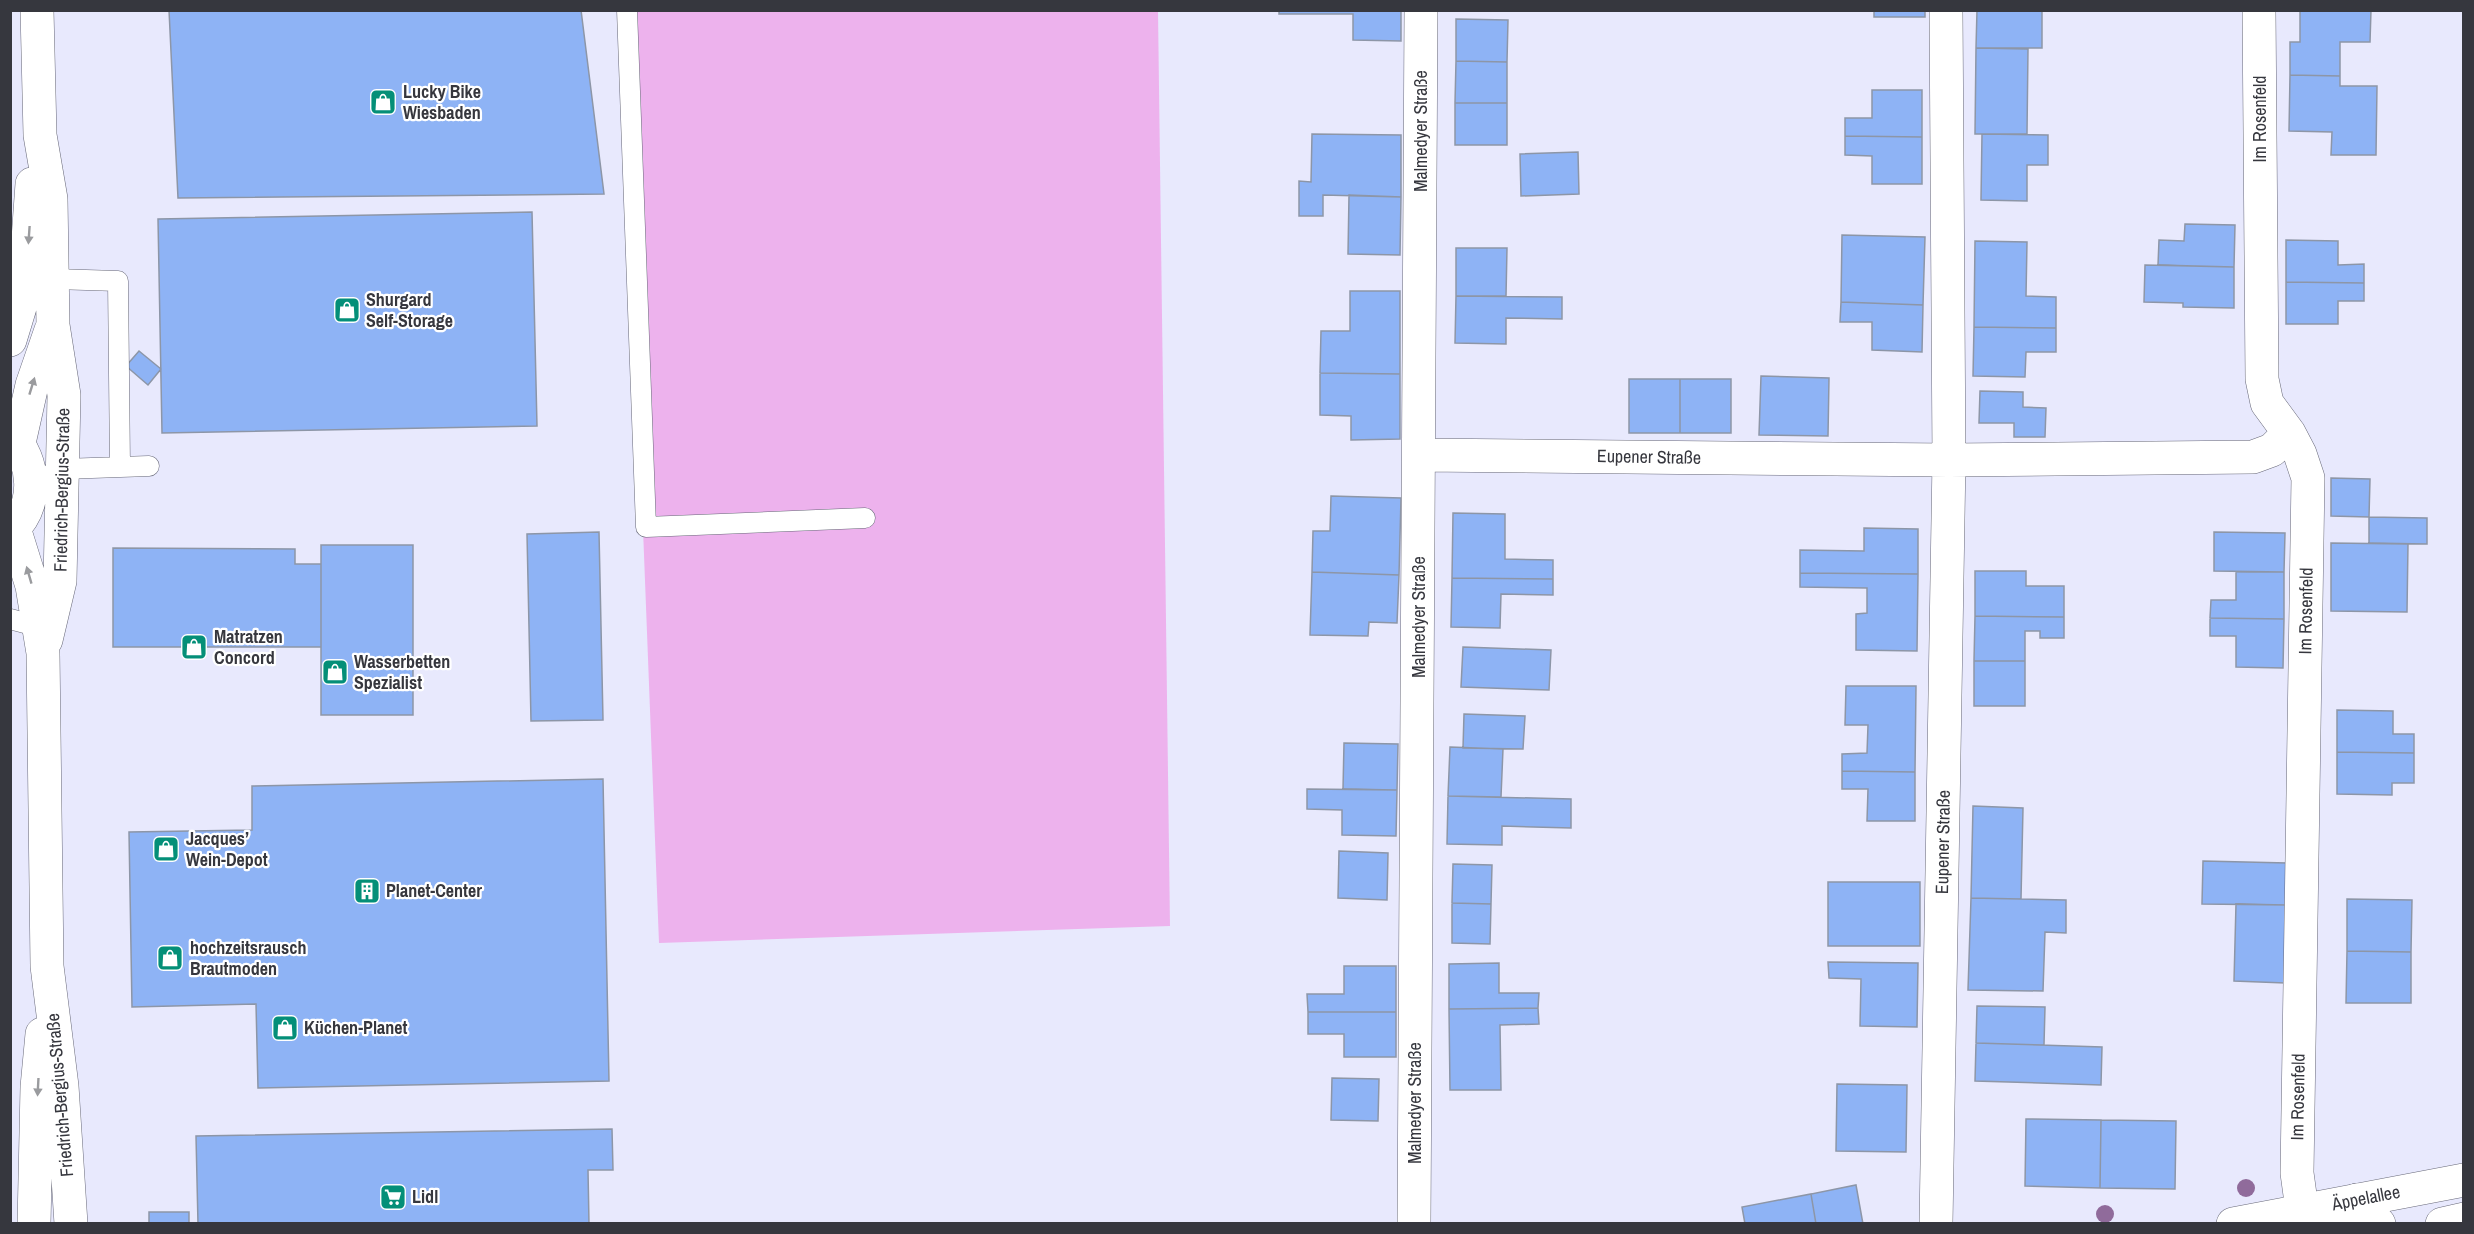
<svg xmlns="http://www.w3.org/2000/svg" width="2474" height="1234" viewBox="0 0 2474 1234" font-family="'Archivo Narrow',sans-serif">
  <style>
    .green { fill: #edb2ed }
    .building { fill: #8eb3f5; stroke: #8d96a7; stroke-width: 1.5 }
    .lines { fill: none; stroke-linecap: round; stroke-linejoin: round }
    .lane-casing { stroke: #686979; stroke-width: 21 }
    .street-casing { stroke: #686979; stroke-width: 34 }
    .secondary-casing { stroke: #686979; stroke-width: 34 }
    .lane { stroke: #fff; stroke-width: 20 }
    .street { stroke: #fff; stroke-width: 33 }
    .secondary { stroke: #fff; stroke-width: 33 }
    .tree { fill: #906b9b }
    .oneway { fill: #9a9b9e }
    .labels { text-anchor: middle; stroke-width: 4.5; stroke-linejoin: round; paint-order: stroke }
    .poi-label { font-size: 18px; font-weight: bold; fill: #36373e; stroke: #fff; text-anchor: start }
    .street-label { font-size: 18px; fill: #36373e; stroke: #fff }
  </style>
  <rect width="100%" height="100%" fill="#e8e9fd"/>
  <path class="green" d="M623 11H1158L1170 926 659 943Z"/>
  <path class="building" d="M169 10H581L604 194 178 198Z
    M1279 10H1401V41L1353 40V14H1279Z
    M1874 10H1925V17H1874Z
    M1977 10H2042V48H1976Z
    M2300 10H2371L2370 42H2340V76L2290 75V42H2300Z
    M1456 19 1508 20 1507 62 1456 61Z
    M1976 48 2028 49 2027 134H1975Z
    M1456 61 1507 62V103H1455Z
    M2290 75 2340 76V86H2377L2376 155H2331L2332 132 2289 131Z
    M1872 90H1922V137L1845 136V118H1872Z
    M1455 103H1507V145H1455Z
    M1312 134 1401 135V197L1323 195V216H1299V181L1311 182Z
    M1982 134 2048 135V165H2027V201L1981 200Z
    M1845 136 1922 137V184H1872V156L1845 155Z
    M1578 152 1579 194 1521 196 1520 154Z
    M1349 195 1401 197 1400 255 1348 254Z
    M532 212 537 426 162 433 158 219Z
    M2185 224 2235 225 2234 267 2158 265 2159 240 2184 241Z
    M1842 235 1925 237 1923 305 1841 302Z
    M2286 240 2338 241V265L2364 264V283L2286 282Z
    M1975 241 2027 242 2026 296 2056 297V328L1974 327Z
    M1456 248H1507L1506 296H1456Z
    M2145 265 2234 267V308L2183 307V303L2144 302Z
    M2286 282 2364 283V301H2338V324H2286Z
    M1350 291H1400V374L1320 373 1321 331H1350Z
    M1456 296 1562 297V319L1506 318V344L1455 343Z
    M1841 302 1923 305 1922 352 1872 350V322H1840Z
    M1974 327 2056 328V352H2026L2025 377 1973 376Z
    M139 351 161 369 148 385 126 366Z
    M1320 373 1400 374V439L1351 440V416L1320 415Z
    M1761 376 1829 378 1828 436 1759 435Z
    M1629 379H1680V433H1629Z
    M1680 379H1731V433H1680Z
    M1980 391 2023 392V407L2046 408 2045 437H2014V423H1979Z
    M2331 478 2370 479 2369 517 2331 516Z
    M1331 496 1401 498 1399 575 1312 572 1313 531H1330Z
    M1453 513 1505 514V559L1553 560V579L1452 578Z
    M2369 517 2427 518V544L2369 543Z
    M1864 528 1918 529V574L1800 573V550L1864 551Z
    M599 532 603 720 531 721 527 534Z
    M2214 532 2285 533 2284 572 2214 571Z
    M2331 543 2408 544 2407 612 2331 611Z
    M321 545H413V715H321Z
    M113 548 295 549V564H321V647H113Z
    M1975 571H2026V586H2064V617L1975 616Z
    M1312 572 1399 575 1397 623 1369 622 1368 636 1310 635Z
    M2236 572H2284V619L2210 618 2211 600H2236Z
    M1800 573 1918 574 1917 651 1856 650V614L1867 613V588L1800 587Z
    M1452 578 1553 579V595L1501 594 1500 628 1451 627Z
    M1975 616 2064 617V638H2040V631H2025V661H1974Z
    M2210 618 2284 619 2283 668 2236 667V636H2210Z
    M1463 647 1551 650 1549 690 1461 687Z
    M1974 661H2025V706H1974Z
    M1846 686H1916L1915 772 1842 771V754L1867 753 1868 725H1845Z
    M2337 710 2393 711V734H2414V753L2337 752Z
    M1464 714 1525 716 1523 749 1463 748Z
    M1344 743 1398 744 1397 790 1343 789Z
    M1450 747 1503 749 1501 797 1448 796Z
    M2337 752 2414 753V783H2392V795L2337 794Z
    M1842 771 1915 772V821H1867L1868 789H1842Z
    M603 779 609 1081 258 1088 256 1004 132 1007 129 832 252 830V786Z
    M1307 789 1397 790 1396 836 1342 835V810L1307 809Z
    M1448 796 1571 799V828L1502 826V845L1447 844Z
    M1973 806 2023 808 2021 899 1971 898Z
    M1339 851 1388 853 1387 900 1338 898Z
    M2203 861 2287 863 2286 905 2202 904Z
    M1453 864 1492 865 1491 904 1452 903Z
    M1828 882H1920V946H1828Z
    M1971 898 2066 900V933L2045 932 2043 991 1968 990Z
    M2347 899 2412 900 2411 952 2347 951Z
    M1452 903 1491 904 1490 944 1452 943Z
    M2236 904 2286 905 2285 983 2234 981Z
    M2347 951 2411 952V1003H2346Z
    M1828 962 1918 963 1917 1027 1860 1026 1861 979 1829 978Z
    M1499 963V993H1539L1538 1008 1449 1009V964Z
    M1344 966H1396V1012H1308L1307 994H1344Z
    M1977 1006 2045 1007 2044 1045 1976 1043Z
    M1538 1008 1539 1024 1500 1025 1501 1090H1450L1449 1009Z
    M1308 1012H1396V1057H1344V1034H1308Z
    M1976 1043 2102 1047 2101 1085 1975 1081Z
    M1332 1078 1379 1079 1378 1121 1331 1120Z
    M1837 1084 1907 1085 1906 1152 1836 1151Z
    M2026 1119 2101 1120 2100 1188 2025 1186Z
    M2101 1120 2176 1121 2175 1189 2100 1188Z
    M612 1129 613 1170H588L589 1224H198L196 1136Z
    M1856 1185 1863 1224H1816L1811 1194Z
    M1811 1194 1816 1224H1745L1742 1207Z
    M149 1212H189V1224H149Z"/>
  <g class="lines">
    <defs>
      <path id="lane" d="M627 10 646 527 865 518
        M54 279 118 281 120 467
        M53 472 63 469 149 466
        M10 619 25 623"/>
      <path id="street" d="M37 10 40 135 51 199 53 325 64 395 60 581 46 640
        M2259 10 2262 379 2267 403 2289 433 2300 454 2308 478 2297 1173 2304 1224
        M10 340 24 294 32 184
        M10 433C35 462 40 504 10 532
        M19 443 32 385 51 330
        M1421 455 1949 460 2253 457 2272 450 2289 433
        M14 528 32 586 43 653 47 966 62 1086 71 1224
        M34 1224 37 1087 42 1034
        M1414 1224 1421 10
        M1936 1224 1949 460 1946 10
        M2343 1224 2357 1200 2379 1224"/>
      <path id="secondary" d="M2233 1224 2464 1180
        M2442 1224 2464 1219"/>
    </defs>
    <use href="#lane" class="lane-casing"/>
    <use href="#street" class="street-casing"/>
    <use href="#secondary" class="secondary-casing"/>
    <use href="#lane" class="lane"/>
    <use href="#street" class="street"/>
    <use href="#secondary" class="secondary"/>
  </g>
  <g class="tree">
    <circle cx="2246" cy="1188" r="9"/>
    <circle cx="2105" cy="1214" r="9"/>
  </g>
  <defs><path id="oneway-solid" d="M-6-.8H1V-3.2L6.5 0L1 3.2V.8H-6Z" transform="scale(1.5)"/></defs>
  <g class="oneway">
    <use href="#oneway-solid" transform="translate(29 235) rotate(94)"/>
    <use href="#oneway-solid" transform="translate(32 386) rotate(-73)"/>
    <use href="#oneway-solid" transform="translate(29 575) rotate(-106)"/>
    <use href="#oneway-solid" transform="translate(38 1087) rotate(93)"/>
  </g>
  <defs>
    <symbol id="shop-square" viewBox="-11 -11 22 22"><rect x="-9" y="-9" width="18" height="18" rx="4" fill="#048f78" stroke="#fff"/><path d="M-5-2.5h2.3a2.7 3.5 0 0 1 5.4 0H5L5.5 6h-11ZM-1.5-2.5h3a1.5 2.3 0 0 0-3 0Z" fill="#fff"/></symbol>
    <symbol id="building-square" viewBox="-11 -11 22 22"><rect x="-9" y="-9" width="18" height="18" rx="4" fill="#048f78" stroke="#fff"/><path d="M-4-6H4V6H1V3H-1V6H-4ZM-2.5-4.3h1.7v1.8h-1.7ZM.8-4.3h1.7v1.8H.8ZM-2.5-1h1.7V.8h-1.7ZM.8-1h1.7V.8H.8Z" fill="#fff"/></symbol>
    <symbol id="supermarket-square" viewBox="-11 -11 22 22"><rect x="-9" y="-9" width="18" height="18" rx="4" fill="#048f78" stroke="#fff"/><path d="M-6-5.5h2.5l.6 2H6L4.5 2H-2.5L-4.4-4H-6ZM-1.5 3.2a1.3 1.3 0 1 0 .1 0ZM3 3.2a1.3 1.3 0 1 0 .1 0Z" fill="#fff"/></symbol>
  </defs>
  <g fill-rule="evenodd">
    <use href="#shop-square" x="368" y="87" width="30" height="30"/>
    <use href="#shop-square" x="332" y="295" width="30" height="30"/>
    <use href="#shop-square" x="179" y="632" width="30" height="30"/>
    <use href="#shop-square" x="320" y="657" width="30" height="30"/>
    <use href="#shop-square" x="151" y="834" width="30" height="30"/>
    <use href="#building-square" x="352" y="876" width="30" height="30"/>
    <use href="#shop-square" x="155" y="943" width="30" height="30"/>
    <use href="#shop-square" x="270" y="1013" width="30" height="30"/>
    <use href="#supermarket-square" x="378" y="1182" width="30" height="30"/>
  </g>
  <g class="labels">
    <g class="poi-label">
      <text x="403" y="98">Lucky Bike<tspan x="403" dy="21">Wiesbaden</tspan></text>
      <text x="366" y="306">Shurgard<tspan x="366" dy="21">Self-Storage</tspan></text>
      <text x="214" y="643">Matratzen<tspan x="214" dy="21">Concord</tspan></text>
      <text x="354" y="668">Wasserbetten<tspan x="354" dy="21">Spezialist</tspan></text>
      <text x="186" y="845">Jacques’<tspan x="186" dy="21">Wein-Depot</tspan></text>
      <text x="386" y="897">Planet-Center</text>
      <text x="190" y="954">hochzeitsrausch<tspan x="190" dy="21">Brautmoden</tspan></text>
      <text x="304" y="1034">Küchen-Planet</text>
      <text x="412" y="1203">Lidl</text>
    </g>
    <g class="street-label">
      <text transform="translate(2260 119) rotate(-90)" y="6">Im Rosenfeld</text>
      <text transform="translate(1421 131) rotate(-90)" y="6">Malmedyer Straße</text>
      <text transform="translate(1649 457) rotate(1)" y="6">Eupener Straße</text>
      <text transform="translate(62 490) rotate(-89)" y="6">Friedrich-Bergius-Straße</text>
      <text transform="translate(2306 611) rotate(-89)" y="6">Im Rosenfeld</text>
      <text transform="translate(1419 617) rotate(-90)" y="6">Malmedyer Straße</text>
      <text transform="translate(1943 842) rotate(-89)" y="6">Eupener Straße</text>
      <text transform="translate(60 1095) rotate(-95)" y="6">Friedrich-Bergius-Straße</text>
      <text transform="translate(2298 1097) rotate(-89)" y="6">Im Rosenfeld</text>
      <text transform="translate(1415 1103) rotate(-90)" y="6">Malmedyer Straße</text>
      <text transform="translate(2366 1198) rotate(-11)" y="6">Äppelallee</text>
    </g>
  </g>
  <rect width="2474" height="1234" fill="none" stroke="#36373e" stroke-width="24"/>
</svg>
